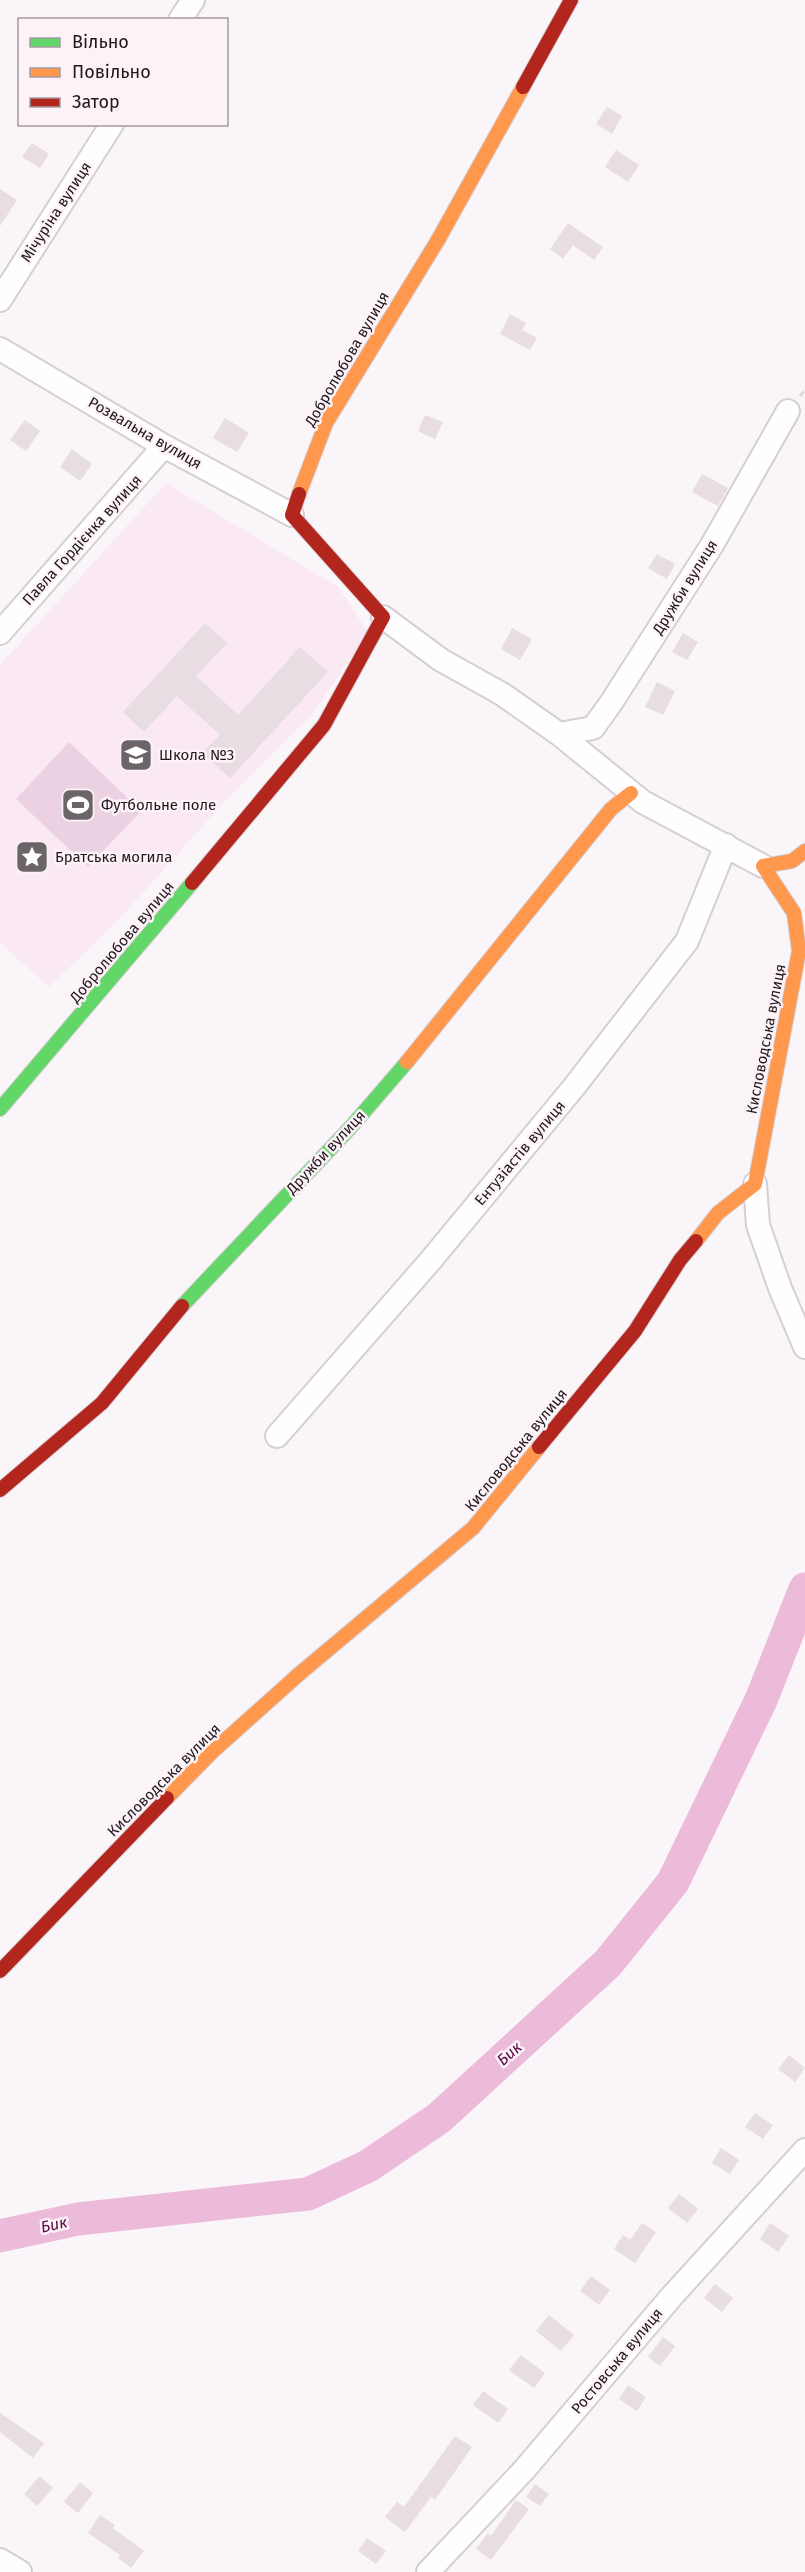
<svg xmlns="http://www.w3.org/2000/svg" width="805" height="2572" viewBox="0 0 805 2572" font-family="'Fira Sans',sans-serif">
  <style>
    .built { fill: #fae9f3 }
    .green { fill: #ebd1e1 }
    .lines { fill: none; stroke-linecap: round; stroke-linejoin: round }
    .river { stroke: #edbbda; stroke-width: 33 }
    .building { fill: #e7dde3 }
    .street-casing { stroke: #d5cfd3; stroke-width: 26 }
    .fast-casing { stroke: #d5cfd3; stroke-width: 16 }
    .slow-casing { stroke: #d5cfd3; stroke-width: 16 }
    .jam-casing { stroke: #d5cfd3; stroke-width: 16 }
    .path { stroke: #dbdadb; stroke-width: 3; stroke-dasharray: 6 3; stroke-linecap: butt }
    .street { stroke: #fefefe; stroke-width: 22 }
    .fast { stroke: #63d668; stroke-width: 14 }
    .slow { stroke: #ff974d; stroke-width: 14 }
    .jam { stroke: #b3261e; stroke-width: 14 }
    .labels { text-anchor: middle; stroke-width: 5; stroke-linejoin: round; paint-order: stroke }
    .street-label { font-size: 15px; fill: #1e181c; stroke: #fdf2f8 }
    .poi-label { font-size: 15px; fill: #1e181c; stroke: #fdf2f8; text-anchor: start }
    .water-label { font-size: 16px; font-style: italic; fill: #590844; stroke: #fdf2f8 }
  </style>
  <rect width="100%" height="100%" fill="#faf5f8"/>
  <path class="built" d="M166 483 338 587 368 632 315 711 227 799 114 925 49 987 0 943V665Z"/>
  <path class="green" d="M69 742 141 811 88 867 16 799Z"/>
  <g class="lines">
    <path class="river" d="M0 2236 78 2219 308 2194 368 2166 439 2118 608 1963 673 1882 761 1700 805 1589"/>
  </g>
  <path class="building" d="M607 107 622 116 612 134 596 124Z
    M32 143 49 154 40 168 22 157Z
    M616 150 639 165 628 182 605 167Z
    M0 189 17 200 0 226Z
    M568 223 603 247 594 260 573 245 563 259 550 249Z
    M510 314 526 323 522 330 537 338 530 350 500 334Z
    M425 415 443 422 435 439 418 431Z
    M225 418 249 433 237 452 213 438Z
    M25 420 40 431 26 451 10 440Z
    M72 449 92 464 80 481 60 467Z
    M702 474 728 488 718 506 692 492Z
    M657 554 675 564 667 579 648 568Z
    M205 623 227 643 196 676 238 715 300 647 328 672 230 778 202 753 220 735 177 696 144 732 123 712Z
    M512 628 532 639 520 660 501 649Z
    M683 633 698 642 687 660 672 652Z
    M657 682 675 691 663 715 645 707Z
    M789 2055 805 2068 795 2082 778 2069Z
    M755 2113 773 2125 763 2139 745 2127Z
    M721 2148 739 2160 730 2174 712 2163Z
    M679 2194 698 2209 687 2223 668 2208Z
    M642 2223 656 2232 635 2263 614 2249 623 2235 630 2240Z
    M770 2223 789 2236 778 2252 760 2239Z
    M591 2276 610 2290 599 2305 580 2291Z
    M715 2284 733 2298 722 2312 704 2298Z
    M549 2315 574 2335 561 2351 536 2331Z
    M663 2337 675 2346 660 2366 648 2357Z
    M521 2355 545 2373 534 2388 509 2370Z
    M628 2385 646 2397 637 2411 619 2399Z
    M483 2391 508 2409 498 2423 473 2405Z
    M0 2413 44 2443 33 2458 0 2432Z
    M455 2436 472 2447 435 2500 431 2497 405 2532 385 2517 397 2502 404 2507Z
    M40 2476 53 2488 37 2506 24 2494Z
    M80 2482 93 2493 78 2513 64 2502Z
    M535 2484 549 2494 540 2506 526 2497Z
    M516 2500 529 2509 491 2560 476 2549 488 2533 491 2536Z
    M100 2515 115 2525 113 2528 144 2551 131 2568 118 2558 120 2555 88 2533Z
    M367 2538 386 2551 376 2564 358 2551Z"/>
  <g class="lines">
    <defs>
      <path id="street" d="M180 20 193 0
        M0 300 112 124
        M0 349 164 446 292 515
        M383 617 441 660 502 694 559 734 643 802 763 866
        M0 633 164 446
        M559 734 593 728 611 703 712 545 788 411
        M755 1184 758 1225 780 1288 805 1347
        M277 1436 431 1260 574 1087 687 941 726 845
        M0 2560 20 2572
        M428 2572 524 2470 672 2296 805 2150"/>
      <path id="fast" d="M0 1109 192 883
        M182 1306 350 1128 407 1062"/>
      <path id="slow" d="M299 494 326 423 438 240 523 87
        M407 1062 611 809 631 793
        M696 1241 718 1213 755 1184 799 951 794 913 763 866 792 861 805 851
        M167 1798 212 1752 298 1675 473 1528 539 1447"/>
      <path id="jam" d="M523 87 571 0
        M192 883 324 725 383 617 292 515 299 494
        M539 1447 635 1331 680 1260 696 1241
        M0 1490 102 1403 182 1306
        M0 1971 167 1798"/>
    </defs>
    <use href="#street" class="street-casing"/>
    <use href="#fast" class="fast-casing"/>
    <use href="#slow" class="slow-casing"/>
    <use href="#jam" class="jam-casing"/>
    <path class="path" d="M800 396 805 390"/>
    <use href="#street" class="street"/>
    <use href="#fast" class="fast"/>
    <use href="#slow" class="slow"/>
    <use href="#jam" class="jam"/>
  </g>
  <defs>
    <symbol id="school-square" viewBox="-11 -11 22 22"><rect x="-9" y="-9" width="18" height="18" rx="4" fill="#6b6569" stroke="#fdf2f8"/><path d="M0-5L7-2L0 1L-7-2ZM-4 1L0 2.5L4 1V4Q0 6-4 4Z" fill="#fff"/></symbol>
    <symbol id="stadium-square" viewBox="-11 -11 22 22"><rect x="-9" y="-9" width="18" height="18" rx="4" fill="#6b6569" stroke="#fdf2f8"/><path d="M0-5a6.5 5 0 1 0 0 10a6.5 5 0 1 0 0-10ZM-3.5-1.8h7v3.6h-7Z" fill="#fff"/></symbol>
    <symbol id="sight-square" viewBox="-11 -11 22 22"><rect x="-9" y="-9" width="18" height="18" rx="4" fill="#6b6569" stroke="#fdf2f8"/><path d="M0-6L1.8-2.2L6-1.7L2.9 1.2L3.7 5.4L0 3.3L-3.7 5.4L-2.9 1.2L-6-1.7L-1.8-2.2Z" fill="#fff"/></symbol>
  </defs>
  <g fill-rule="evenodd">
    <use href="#school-square" x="117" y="736" width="38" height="38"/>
    <use href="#stadium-square" x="59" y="786" width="38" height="38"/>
    <use href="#sight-square" x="13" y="838" width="38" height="38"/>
  </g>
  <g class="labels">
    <g class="street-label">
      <text transform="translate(56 212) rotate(-57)" y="5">Мічуріна вулиця</text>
      <text transform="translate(347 359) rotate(-60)" y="5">Добролюбова вулиця</text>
      <text transform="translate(145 433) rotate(30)" y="5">Розвальна вулиця</text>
      <text transform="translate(82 540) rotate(-48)" y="5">Павла Гордієнка вулиця</text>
      <text transform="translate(685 587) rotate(-58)" y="5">Дружби вулиця</text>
      <text transform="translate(122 942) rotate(-50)" y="5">Добролюбова вулиця</text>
      <text transform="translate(766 1039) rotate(-79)" y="5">Кисловодська вулиця</text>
      <text transform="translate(326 1152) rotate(-47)" y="5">Дружби вулиця</text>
      <text transform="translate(520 1153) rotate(-50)" y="5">Ентузіастів вулиця</text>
      <text transform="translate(516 1450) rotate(-51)" y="5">Кисловодська вулиця</text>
      <text transform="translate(164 1780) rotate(-45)" y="5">Кисловодська вулиця</text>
      <text transform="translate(617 2361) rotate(-50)" y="5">Ростовська вулиця</text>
    </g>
    <g class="poi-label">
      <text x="159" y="760">Школа №3</text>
      <text x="101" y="810">Футбольне поле</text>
      <text x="55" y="862">Братська могила</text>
    </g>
    <g class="water-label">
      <text transform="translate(509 2053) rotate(-42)" y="6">Бик</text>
      <text transform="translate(54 2224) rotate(-12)" y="6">Бик</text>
    </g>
  </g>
  <rect x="18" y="18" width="210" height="108" fill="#fdf2f8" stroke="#a49ba0" stroke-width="1.5"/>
  <rect x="30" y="38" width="30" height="9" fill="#63d668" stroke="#a49ba0" stroke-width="1.5"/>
  <text x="72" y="48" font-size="18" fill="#1e181c">Вільно</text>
  <rect x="30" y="68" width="30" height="9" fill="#ff974d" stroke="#a49ba0" stroke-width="1.5"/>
  <text x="72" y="78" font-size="18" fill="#1e181c">Повільно</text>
  <rect x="30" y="98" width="30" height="9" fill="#b3261e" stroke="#a49ba0" stroke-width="1.5"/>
  <text x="72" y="108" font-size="18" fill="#1e181c">Затор</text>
</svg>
